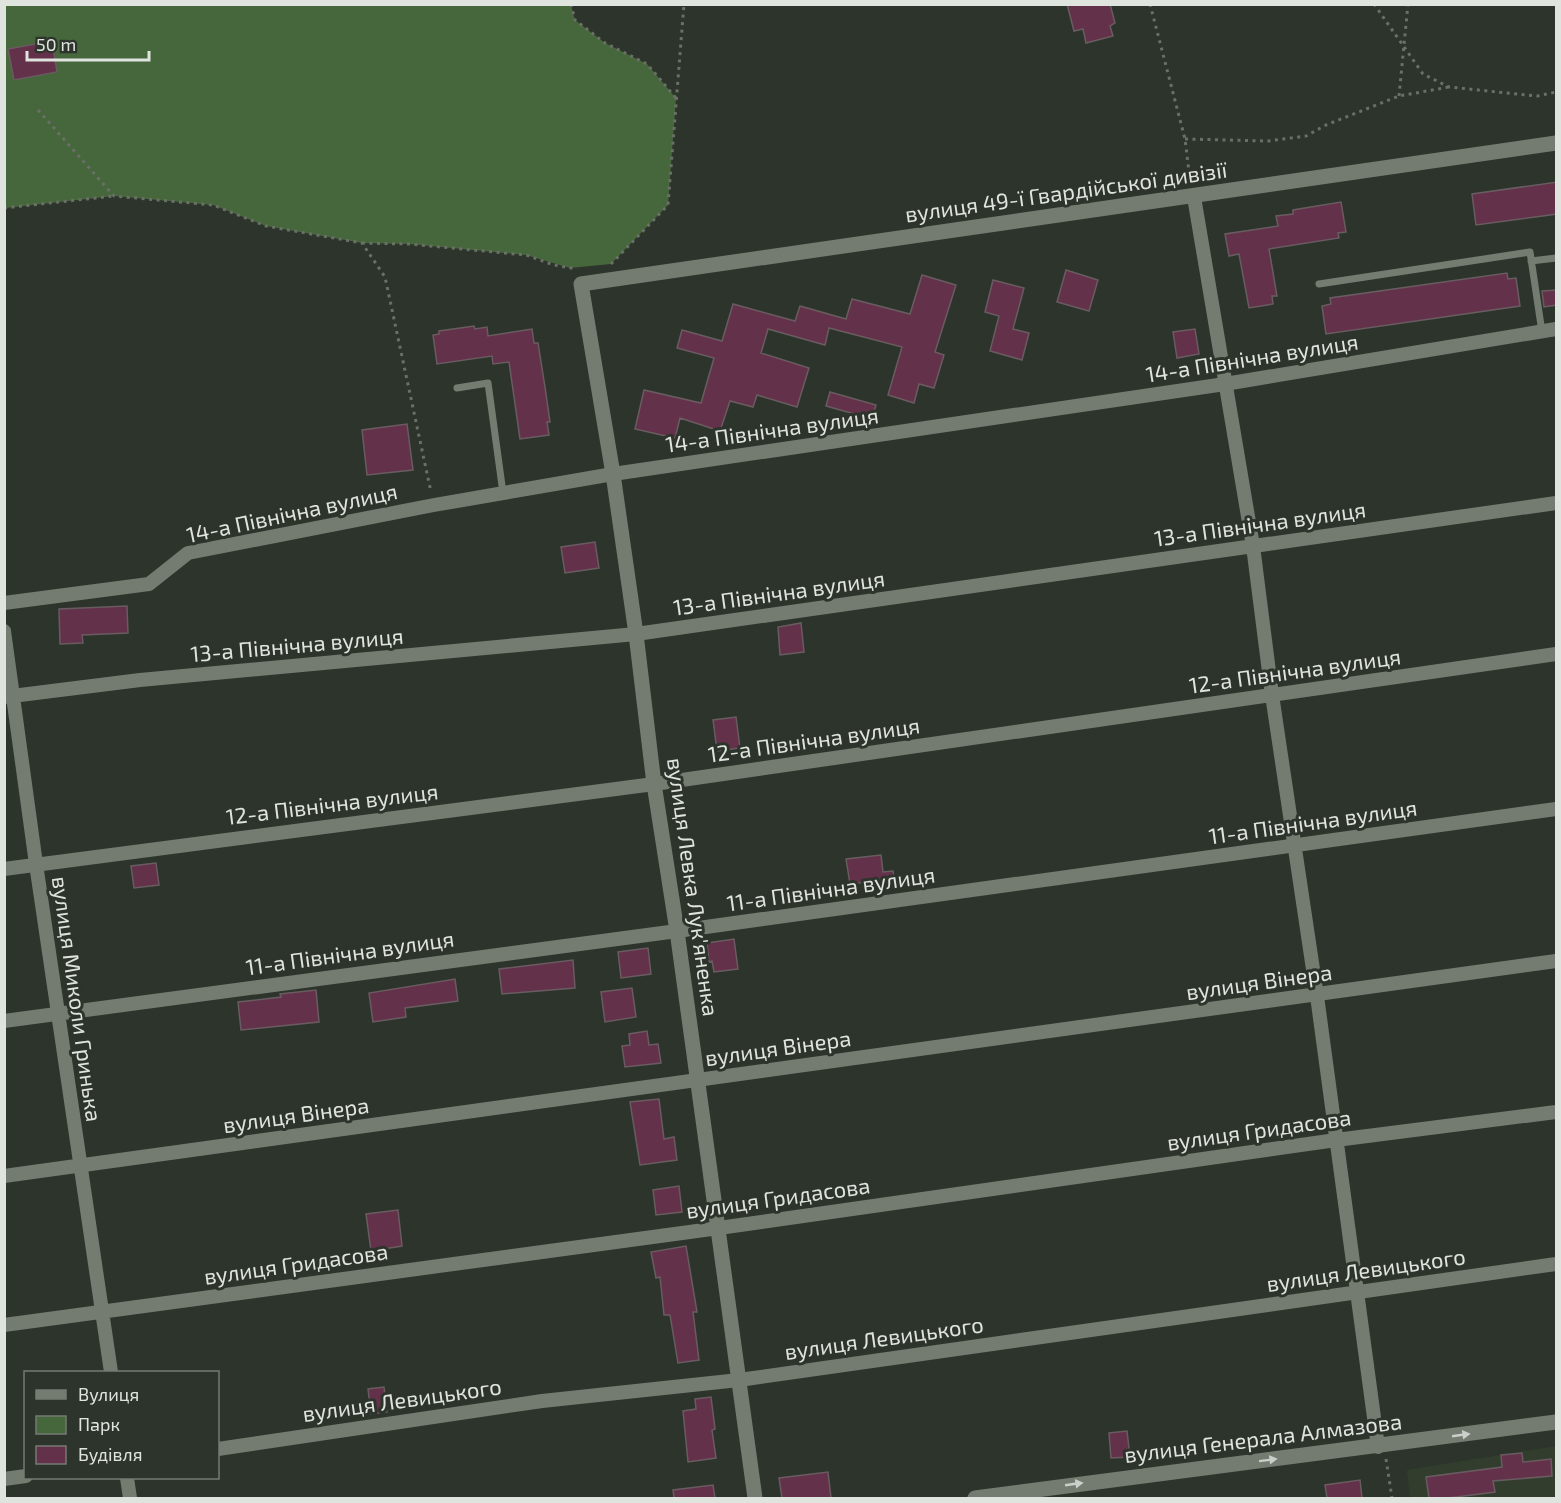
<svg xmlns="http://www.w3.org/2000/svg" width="1561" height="1503" viewBox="0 0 1561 1503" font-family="'Exo 2',sans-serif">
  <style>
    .built { fill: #323d2e }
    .green { fill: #46663b }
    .building { fill: #64314a; stroke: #695c61; stroke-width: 1.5 }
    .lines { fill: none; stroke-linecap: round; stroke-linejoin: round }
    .path { stroke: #6a7068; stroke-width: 3; stroke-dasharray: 3 4.5; stroke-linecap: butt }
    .service { stroke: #747c72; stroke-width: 7 }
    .minor { stroke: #747c72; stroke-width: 14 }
    .tertiary { stroke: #747c72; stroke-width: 15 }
    .oneway { fill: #cacfc9 }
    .labels { text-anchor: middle; stroke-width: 6; stroke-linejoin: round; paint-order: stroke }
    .street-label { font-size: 22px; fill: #e0e4df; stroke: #2d342b }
  </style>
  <rect width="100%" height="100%" fill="#2d342b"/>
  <path class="built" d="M1556 1446V1498H1410L1407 1470Z"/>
  <path class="green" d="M4 5H571L575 20 605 43 647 64 676 98 668 205 611 264 570 268 526 255 409 244 362 243 266 226 213 205 114 196 5 208Z"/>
  <path class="building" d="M1067 4H1110L1115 23 1110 26 1113 36 1086 43 1083 29 1074 31Z
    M52 41 57 72 14 80 8 49Z
    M1557 182V214L1476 225 1472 194Z
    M1341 202 1346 232 1338 233 1339 238 1269 249 1277 296H1272L1273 304 1249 308 1239 254 1229 256 1225 234 1278 226 1276 216 1293 214V210Z
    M1066 270 1098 280 1089 311 1057 302Z
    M1507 273 1508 279 1516 278 1520 306 1326 334 1322 306 1331 304 1330 298Z
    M922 275 956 285 935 352 944 355 934 388 919 384 914 403 888 395 902 347 829 328 825 345 768 329 761 353 809 368 797 407 757 395 753 407 730 401 720 431 680 418 675 438 635 429 644 390 701 403 714 358 677 348 682 330 722 341 733 304 795 321 800 306 846 319 852 299 910 314Z
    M993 280 1024 288 1013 329 1029 333 1022 360 990 351 999 316 985 312Z
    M1557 290V305L1544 307 1542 291Z
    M474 326 475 329 487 327 488 336 532 329 534 343H538L545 387 550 422H547L549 435 520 439 509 362 493 364 492 356 437 364 433 335 439 334V331Z
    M1195 329 1199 354 1177 358 1173 332Z
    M830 392 876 405 872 419 826 406Z
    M407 424 413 470 367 475 362 430Z
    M595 542 599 568 565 573 561 547Z
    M127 606 128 633 82 635 83 643 60 644 59 609Z
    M801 623 804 652 780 655 778 627Z
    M736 717 740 748 717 751 713 720Z
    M881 855 883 872 893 871 895 884 883 886 882 880 850 884 846 859Z
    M156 863 159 885 134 888 131 866Z
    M734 939 738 969 714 972 712 961 709 962 707 943Z
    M648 948 651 974 621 978 618 952Z
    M573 960 575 988 502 994 499 969Z
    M455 979 458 1001 405 1008 406 1017 373 1022 369 993Z
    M632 988 636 1017 605 1022 601 992Z
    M316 990 319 1022 241 1030 238 1002 281 997 280 994Z
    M647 1031 649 1045 658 1044 661 1063 625 1067 622 1046 630 1045 629 1034Z
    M659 1099 664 1139 674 1137 677 1160 640 1165 630 1102Z
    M679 1186 682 1212 656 1215 653 1190Z
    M398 1210 402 1246 371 1251 366 1214Z
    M686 1246 697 1312H693L699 1360 678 1363 670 1315H664L660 1277 656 1278 651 1252Z
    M384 1387 387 1412 371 1414 368 1389Z
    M711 1397 715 1429 712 1430 716 1458 688 1462 683 1411 696 1409 695 1399Z
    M1127 1431 1130 1457 1111 1458 1109 1433Z
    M1522 1453 1523 1462 1551 1459 1552 1476 1493 1481 1495 1492 1448 1498H1429L1426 1477 1502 1467 1501 1455Z
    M828 1472 831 1498H782L779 1478Z
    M1360 1480 1362 1498H1327L1325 1485Z
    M713 1485 715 1498H674L673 1490Z"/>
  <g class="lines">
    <path class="path" d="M571 4 575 20 605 43 647 64 676 98
      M1150 4 1185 139 1190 180
      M1374 4 1423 74 1449 87 1537 96 1556 92
      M1399 96 1408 4
      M38 110 114 196 213 205 266 226 362 243 385 277 431 492
      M1185 139 1268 141 1306 136 1326 125 1399 96 1449 87
      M4 208 114 196
      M362 243 409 244 526 255 554 265 577 269
      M611 264 668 205 684 4
      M1386 1459 1392 1498"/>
    <path class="service" d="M1531 261 1556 258
      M1319 284 1530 252 1542 332
      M457 388 488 383 503 493"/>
    <path class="minor" d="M1194 197 1253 546 1272 695 1317 996 1378 1447
      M4 603 149 584 188 553 434 505 613 474 1225 384 1556 329
      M4 631 36 864 111 1372
      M4 697 140 680 636 634 1556 503
      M4 869 654 784 1556 654
      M4 1021 677 931 1556 809
      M4 1176 1556 961
      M4 1325 719 1228 1336 1140 1556 1112
      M218 1449 542 1401 739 1380 1556 1264
      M127 1478 130 1498
      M4 1479 26 1476"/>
    <path class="tertiary" d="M755 1498 677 931 654 784 636 634 613 474 581 284 1556 143
      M975 1498C1168 1471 1363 1449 1556 1422"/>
  </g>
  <defs><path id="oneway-solid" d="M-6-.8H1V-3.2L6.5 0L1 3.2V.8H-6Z" transform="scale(1.5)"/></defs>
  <g class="oneway">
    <use href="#oneway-solid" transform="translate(1461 1435) rotate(-8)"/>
    <use href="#oneway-solid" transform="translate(1268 1460) rotate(-7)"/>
    <use href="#oneway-solid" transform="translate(1074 1484) rotate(-8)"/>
  </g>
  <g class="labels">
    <g class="street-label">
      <text transform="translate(1066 192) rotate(-8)" y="8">вулиця 49-ї Гвардійської дивізії</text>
      <text transform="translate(1252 358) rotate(-9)" y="8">14-а Північна вулиця</text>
      <text transform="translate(772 430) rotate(-8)" y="8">14-а Північна вулиця</text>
      <text transform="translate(292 513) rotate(-12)" y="8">14-а Північна вулиця</text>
      <text transform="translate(1260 524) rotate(-8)" y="8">13-а Північна вулиця</text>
      <text transform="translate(779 593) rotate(-8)" y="8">13-а Північна вулиця</text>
      <text transform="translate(297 645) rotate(-5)" y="8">13-а Північна вулиця</text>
      <text transform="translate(1295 671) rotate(-8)" y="8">12-а Північна вулиця</text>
      <text transform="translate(814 740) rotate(-8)" y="8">12-а Північна вулиця</text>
      <text transform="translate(332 804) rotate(-7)" y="8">12-а Північна вулиця</text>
      <text transform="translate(1313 822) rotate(-8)" y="8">11-а Північна вулиця</text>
      <text transform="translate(693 887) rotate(82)" y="8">вулиця Левка Лук'яненка</text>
      <text transform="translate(831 889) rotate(-8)" y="8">11-а Північна вулиця</text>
      <text transform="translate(350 953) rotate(-8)" y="8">11-а Північна вулиця</text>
      <text transform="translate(1259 982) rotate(-8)" y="8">вулиця Вінера</text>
      <text transform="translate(77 999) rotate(82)" y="8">вулиця Миколи Гринька</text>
      <text transform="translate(778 1048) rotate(-8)" y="8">вулиця Вінера</text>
      <text transform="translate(296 1115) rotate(-8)" y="8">вулиця Вінера</text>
      <text transform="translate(1259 1130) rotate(-8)" y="8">вулиця Гридасова</text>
      <text transform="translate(778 1198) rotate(-8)" y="8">вулиця Гридасова</text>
      <text transform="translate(296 1264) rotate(-8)" y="8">вулиця Гридасова</text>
      <text transform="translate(1366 1270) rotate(-8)" y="8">вулиця Левицького</text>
      <text transform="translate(884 1338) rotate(-8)" y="8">вулиця Левицького</text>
      <text transform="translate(402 1400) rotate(-8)" y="8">вулиця Левицького</text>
      <text transform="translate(1263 1438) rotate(-7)" y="8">вулиця Генерала Алмазова</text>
    </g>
  </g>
  <rect width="1561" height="1503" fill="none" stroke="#e0e4df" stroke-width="12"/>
  <rect x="24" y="1371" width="195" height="108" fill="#2d342b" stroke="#757a73" stroke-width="1.5"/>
  <rect x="36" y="1390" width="30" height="9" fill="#747c72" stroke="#757a73" stroke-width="1.5"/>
  <text x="78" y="1401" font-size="18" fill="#e0e4df">Вулиця</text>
  <rect x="36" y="1416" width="30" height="18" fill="#46663b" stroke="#757a73" stroke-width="1.5"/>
  <text x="78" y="1431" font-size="18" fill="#e0e4df">Парк</text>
  <rect x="36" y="1446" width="30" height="18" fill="#64314a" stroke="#757a73" stroke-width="1.5"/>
  <text x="78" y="1461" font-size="18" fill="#e0e4df">Будівля</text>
  <path d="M27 51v9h122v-9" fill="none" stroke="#e0e4df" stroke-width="3"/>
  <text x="36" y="51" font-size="18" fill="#e0e4df" stroke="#2d342b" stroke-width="4.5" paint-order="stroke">50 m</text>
</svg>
